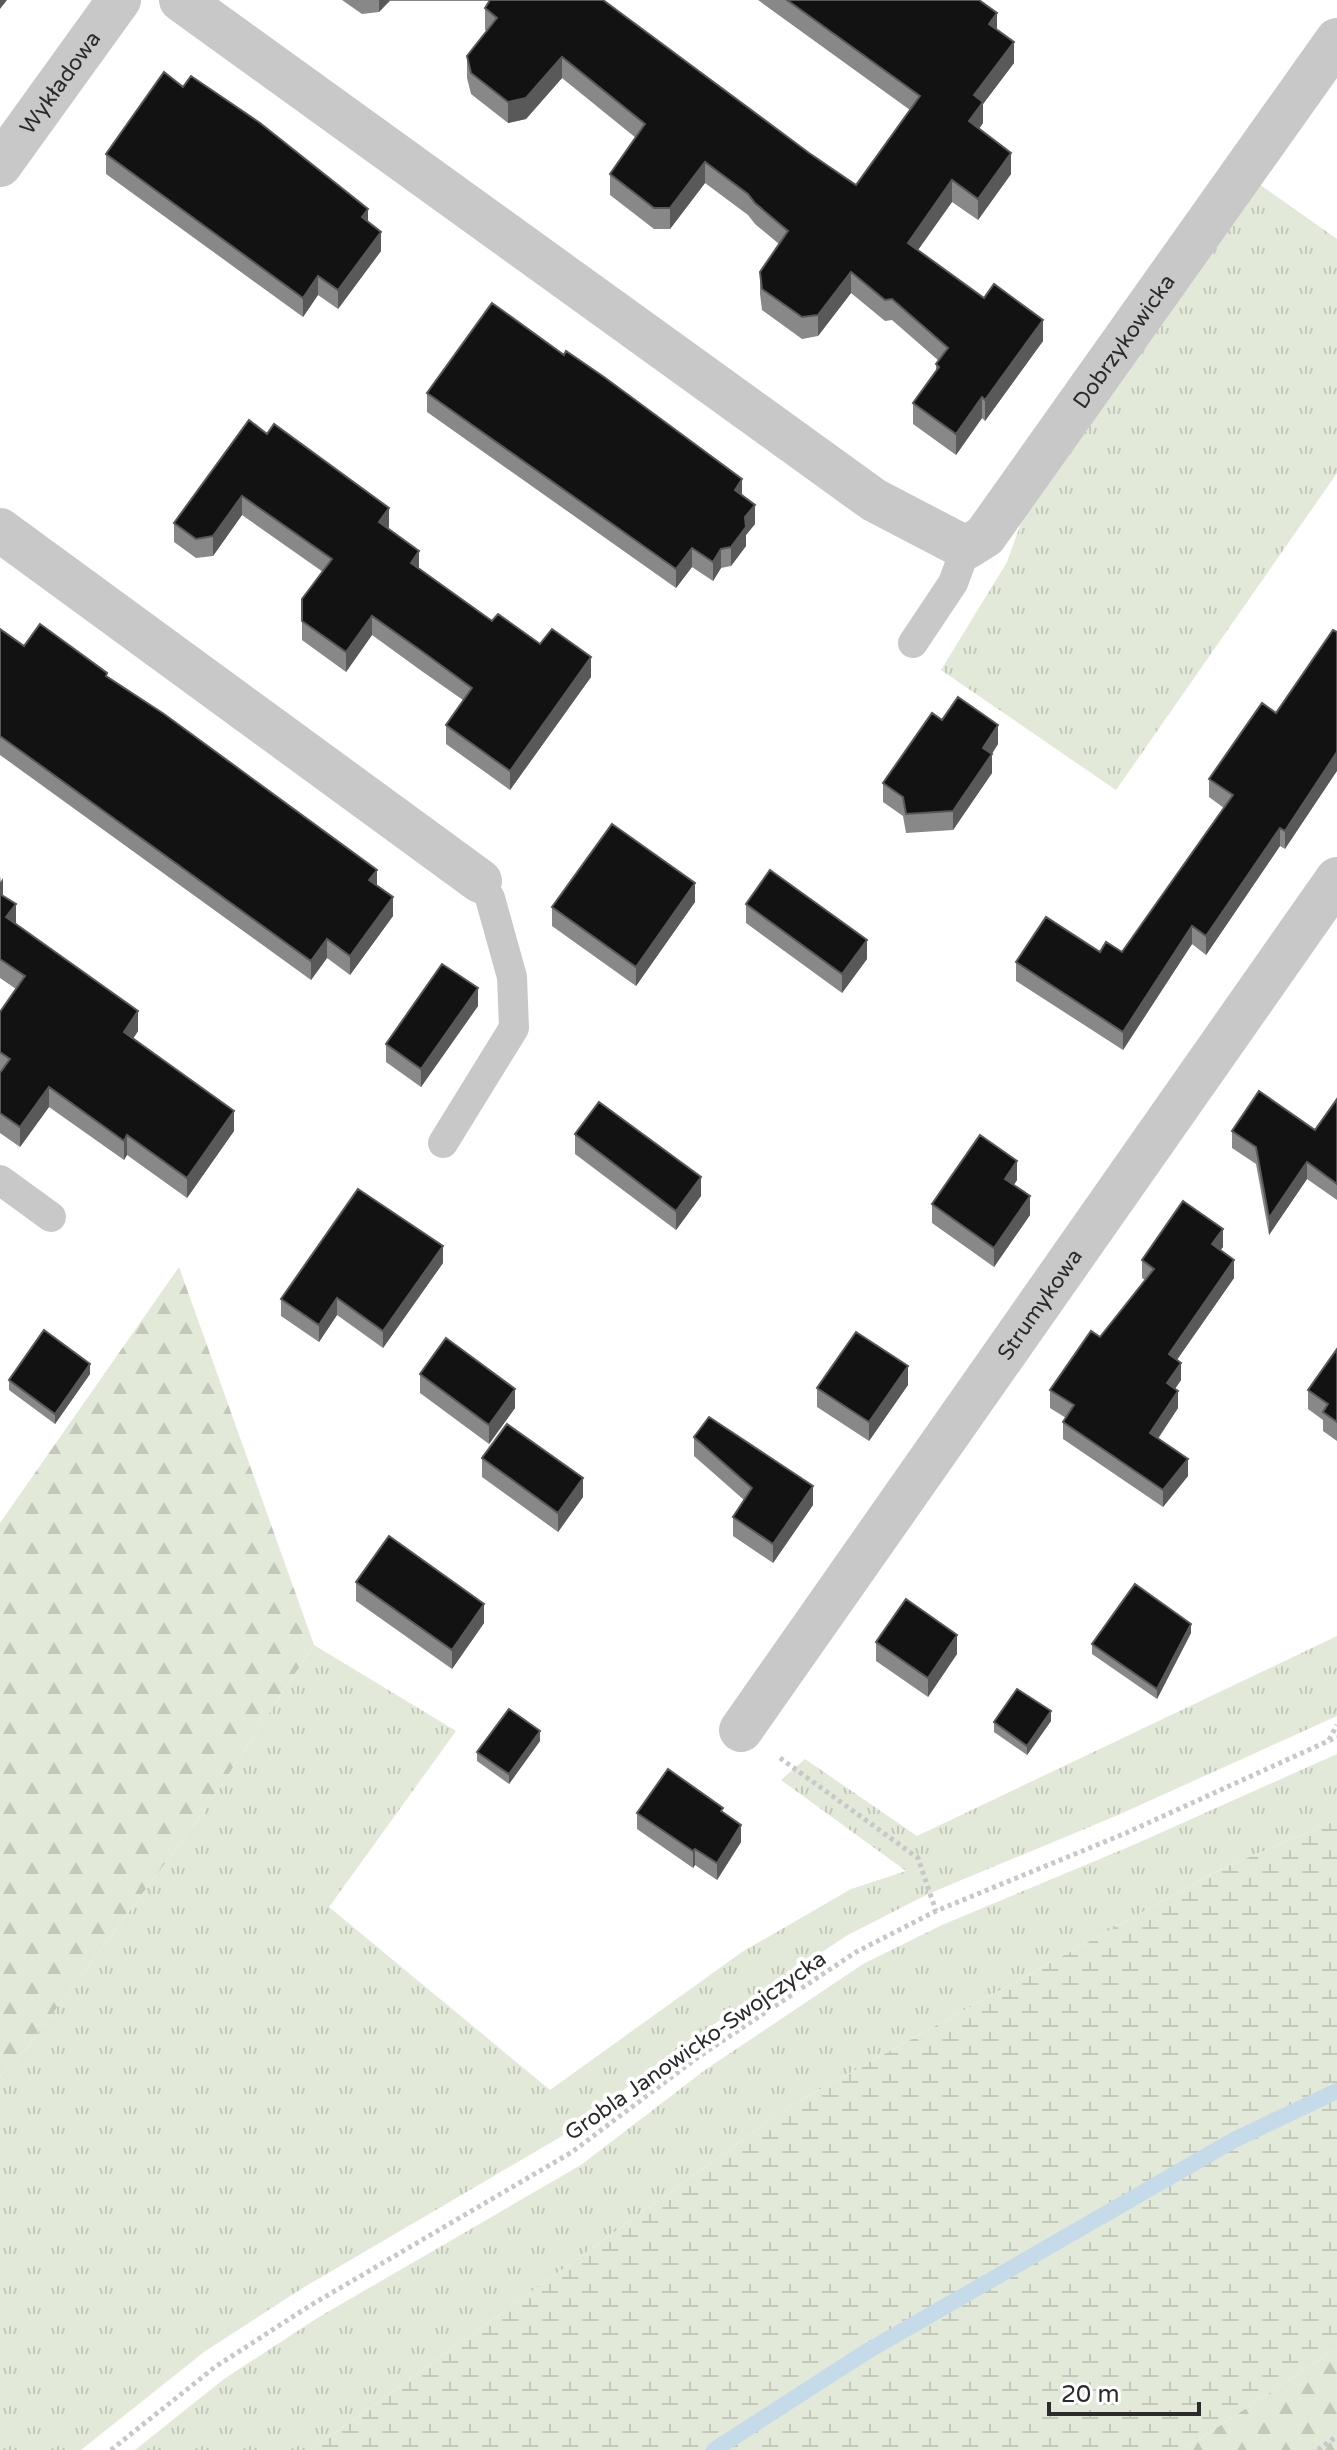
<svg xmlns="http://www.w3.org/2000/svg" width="1337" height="2450" viewBox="0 0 1337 2450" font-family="'Varela Round',sans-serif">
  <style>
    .grass { fill: url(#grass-tufts) }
    .forest { fill: url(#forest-firs) }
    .wetland { fill: url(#wetland-marsh) }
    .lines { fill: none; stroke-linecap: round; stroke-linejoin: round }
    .stream { stroke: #c5dbe9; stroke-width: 16 }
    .path { stroke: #c8c8c8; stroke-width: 5; stroke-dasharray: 4 4; stroke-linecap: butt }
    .service { stroke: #c8c8c8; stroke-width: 30 }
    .minor { stroke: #c8c8c8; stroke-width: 44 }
    .wall { fill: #888 }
    .shaded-wall { fill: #595959 }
    .building { fill: #121212; stroke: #595959; stroke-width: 2 }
    .labels { text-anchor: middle; stroke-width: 8; stroke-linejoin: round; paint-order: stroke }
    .street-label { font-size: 22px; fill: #2b2b2b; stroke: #fff }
  </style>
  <defs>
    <pattern id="grass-tufts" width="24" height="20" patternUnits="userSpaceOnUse" patternTransform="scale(2)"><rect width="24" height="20" fill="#e2e9d9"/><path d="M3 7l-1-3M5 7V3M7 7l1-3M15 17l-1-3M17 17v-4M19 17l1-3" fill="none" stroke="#c2c8ba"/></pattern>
    <pattern id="forest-firs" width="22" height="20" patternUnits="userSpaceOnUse" patternTransform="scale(2)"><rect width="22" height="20" fill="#e2e9d9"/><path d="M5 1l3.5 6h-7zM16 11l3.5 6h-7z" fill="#c2c8ba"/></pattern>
    <pattern id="wetland-marsh" width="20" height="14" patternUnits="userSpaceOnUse" patternTransform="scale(2)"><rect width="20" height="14" fill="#e2e9d9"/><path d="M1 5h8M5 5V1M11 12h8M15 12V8" fill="none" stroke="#c2c8ba"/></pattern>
  </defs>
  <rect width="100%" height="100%" fill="#fff"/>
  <path class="grass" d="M1259 184 1337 239V473L1116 790 941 670 1007 562 1021 523Z
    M1337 1636V1716L1118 1815 928 1894 846 1936 686 2043 562 2136 301 2289 204 2352 81 2450H0V2077L26 2049 205 1810 314 1645 456 1731 329 1907 550 2090 742 1952 851 1889 906 1871 781 1780 805 1759 917 1836Z
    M1337 1754V1820L1219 1870 790 2106 311 2450H135L224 2379 319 2317 581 2165 705 2070 863 1964 942 1925 1131 1846Z"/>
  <path class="forest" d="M179 1267 314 1645 205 1810 26 2049 0 2077V1523Z
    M1337 2348V2450H1183Z"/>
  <path class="wetland" d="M1337 1820V2348L1183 2450H311L790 2106 1219 1870Z"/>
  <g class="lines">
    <path class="stream" d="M714 2450 866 2352 1234 2140 1337 2091"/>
    <path class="path" d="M1329 1740 1337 1725
      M780 1758 918 1858 936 1911
      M111 2450 215 2367 311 2305 572 2152 697 2058 856 1952 936 1911 1126 1833 1337 1737
      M1318 2450 1337 2436"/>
    <path class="service" d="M913 643 953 583 966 548
      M443 1143 514 1028 512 977 490 898 480 881
      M0 1180 51 1217"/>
    <g class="minor">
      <path id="s1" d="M181 0 874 500 966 548 985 536 1337 40"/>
      <path id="s2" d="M0 165 119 0"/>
      <path d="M0 530 480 881"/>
      <path id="s3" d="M741 1730 1337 879"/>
    </g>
  </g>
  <path class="wall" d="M342 0H603L809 153 856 185 910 110 758 0H979L1014 63 983 104V123L979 129 1011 174 978 220 952 202 918 250 1043 341 985 421 982 418 956 455 913 424V403L936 371V364L939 361 892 320 885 321 851 293 818 336 802 339 762 310 760 294V272L779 244 755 224 748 215 705 183 670 229H654L610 195V174L636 138 562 78 526 119 508 123 471 94 467 78V56L487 31 485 30V8L490 1H390L379 12 362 14Z
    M183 87 368 221 381 251 338 309 318 295 303 317 106 174V154Z
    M427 393 742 496 755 524 746 535V546L731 566 721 568 713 581 692 567 676 588 427 412Z
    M249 420 389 527 388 529 419 568 492 621 540 644 591 677 510 790 446 744V725L463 700 423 672 372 635 346 672 302 640V599L323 572 242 515 213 556 196 558 174 542V523Z
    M0 629 24 646 107 677 377 886 393 916 350 975 327 958 311 980 0 755Z
    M1333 630 1285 849 1280 846 1206 955 1192 944 1123 1050 1016 981V962L1100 952H1122L1224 808 1209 797V779L1276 713Z
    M942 720 998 744 992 754V773L953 830 906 833 903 816 883 802V783Z
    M0 876 3 896 16 924 138 1031 133 1039 234 1131 187 1198 127 1155 124 1160 49 1107 20 1147 0 1133V1012L16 989 0 978Z
    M695 902 636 986 552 926V907Z
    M746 904 867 959 842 993 746 923Z
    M478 1006 421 1087 386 1062V1044Z
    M1337 1099V1200L1307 1179 1269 1235 1256 1164 1232 1148V1131L1315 1130Z
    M575 1134 701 1196 676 1230 575 1154Z
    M1017 1180 1014 1185 1030 1215 994 1267 932 1223V1204Z
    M1223 1247 1220 1250 1234 1278 1177 1360 1181 1380 1175 1389 1178 1408 1158 1439 1188 1476 1163 1507 1063 1439V1422L1066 1418 1050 1408V1390L1100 1337 1145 1280 1142 1278V1260Z
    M443 1263 383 1348 337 1315 319 1342 281 1316V1299Z
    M1337 1349V1441L1323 1431V1420L1308 1409V1390Z
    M90 1374 55 1424 9 1390V1380Z
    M420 1374 515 1408 489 1444 420 1393Z
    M908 1385 869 1441 817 1407V1388Z
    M694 1437 813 1505 773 1563 733 1536V1517L744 1500 694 1456Z
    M482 1458 583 1497 558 1532 482 1477Z
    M356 1582 484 1623 452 1669 356 1601Z
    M1191 1633 1157 1699 1092 1654V1644Z
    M876 1642 957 1654 928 1697 876 1661Z
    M1051 1721 1027 1755 994 1732V1722Z
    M540 1741 509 1784 477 1761V1752Z
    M723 1812 741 1842 717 1880 695 1865 693 1868 637 1829V1813Z"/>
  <path class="shaded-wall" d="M0 0H7L0 9Z
    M379 0H390L379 12Z
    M997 13V34L989 24Z
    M1014 42V63L983 104V123L969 142V121L974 95Z
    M562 57V78L526 119 508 123V102Z
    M1011 153V174L978 220V199Z
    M705 162V183L670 229V208Z
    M952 180V202L908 264V243Z
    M368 209V228L362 217Z
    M381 232V251L338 309V290Z
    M851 272V293L818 336V315Z
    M318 276V295L303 317V298Z
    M1043 320V341L985 421V400Z
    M982 397V418L956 455V434Z
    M742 479V498L735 490Z
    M242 496V515L213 556V536Z
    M755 505V524L746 535V546L731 566V547L745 517Z
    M389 508V527L379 541V522Z
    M692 548V567L676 588V569Z
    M721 549V568L713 581V562Z
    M419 551V570L411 563Z
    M372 616V635L346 672V652Z
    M591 657V677L510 790V771Z
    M998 725V744L987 761 992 754V773L953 830V811L983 748Z
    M1337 752V771L1285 849V831Z
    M1280 828V846L1206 955V936Z
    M377 870V889L369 880Z
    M3 878V898L0 902V883Z
    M695 883V902L636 986V967Z
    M393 897V916L350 975V956Z
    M16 904V924L6 917Z
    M1192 926V944L1123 1050V1032Z
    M327 939V958L311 980V961Z
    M867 940V959L842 993V974Z
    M478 988V1006L421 1087V1069Z
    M138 1011V1031L124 1052V1032Z
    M49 1087V1107L20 1147V1127Z
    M234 1111V1131L187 1198V1178Z
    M127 1135V1155L124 1160V1141Z
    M1017 1161V1180L1005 1198V1179Z
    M1307 1162V1179L1269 1235V1218Z
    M701 1177V1196L676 1230V1211Z
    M1030 1196V1215L994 1267V1248Z
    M1223 1229V1247L1212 1262V1244Z
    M443 1246V1263L383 1348V1331Z
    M1234 1260V1278L1169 1371V1354Z
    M337 1298V1315L319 1342V1325Z
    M1181 1363V1380L1167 1400V1383Z
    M90 1364V1374L55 1424V1414Z
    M908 1366V1385L869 1441V1422Z
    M515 1389V1408L489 1444V1425Z
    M1178 1391V1408L1150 1450V1433Z
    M1188 1459V1476L1163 1507V1490Z
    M583 1478V1497L558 1532V1513Z
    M813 1486V1505L773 1563V1544Z
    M484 1604V1623L452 1669V1650Z
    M1191 1624V1633L1157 1699V1689Z
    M957 1635V1654L928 1697V1678Z
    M1051 1711V1721L1027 1755V1746Z
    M540 1731V1741L509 1784V1774Z
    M741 1825V1842L717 1880V1863Z
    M695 1849V1865L693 1868V1851Z"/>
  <path class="building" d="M490 0H603L809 153 856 185 920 96 787 0H979L997 13 989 24 1014 42 974 95 983 102 969 121 1011 153 978 199 952 180 908 243 984 298 994 284 1043 320 985 400 982 397 956 434 913 403 939 367 936 364 948 348 892 299 885 300 851 272 818 315 802 317 762 289 760 272 788 231 755 203 748 194 705 162 670 208H654L610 174 645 124 562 57 526 98 508 102 471 73 467 56 497 18 485 8Z
    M164 72 183 87 191 76 260 123 368 209 362 217 381 232 338 290 318 276 303 298 106 154Z
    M492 303 564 355 566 351 604 377 742 479 735 490 755 505 745 517 746 527 731 547 721 549 713 562 692 548 676 569 427 393Z
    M249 420 267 434 274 424 389 508 379 522 419 551 411 563 492 621 498 614 540 644 552 629 591 657 510 771 446 725 472 688 423 652 372 616 346 652 302 621V599L332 559 242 496 213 536 196 539 174 523Z
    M40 624 107 673 106 676 164 714 377 870 369 880 393 897 350 956 327 939 311 961 0 736V629L24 646Z
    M1333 630 1337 632V752L1285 831 1280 828 1206 936 1192 926 1123 1032 1016 962 1046 917 1100 952 1106 942 1122 952 1233 795 1209 779 1262 703 1276 713Z
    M958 697 998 725 983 748 992 754 953 811 906 814 903 797 883 783 932 713 942 720Z
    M612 824 695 883 636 967 552 907Z
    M770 870 867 940 842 974 746 904Z
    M0 894 16 904 6 917 138 1011 124 1032 234 1111 187 1178 127 1135 124 1141 49 1087 20 1127 0 1113V1073L10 1059 0 1052V1012L25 976 0 959Z
    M442 964 478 988 421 1069 386 1044Z
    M1259 1091 1315 1130 1337 1099V1184L1307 1162 1269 1218 1256 1147 1232 1131Z
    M599 1102 701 1177 676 1211 575 1134Z
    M980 1135 1017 1161 1005 1179 1030 1196 994 1248 932 1204Z
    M358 1189 443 1246 383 1331 337 1298 319 1325 281 1299Z
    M1183 1201 1223 1229 1212 1244 1234 1260 1169 1354 1181 1363 1167 1383 1178 1391 1150 1433 1188 1459 1163 1490 1063 1422 1074 1405 1050 1390 1091 1331 1100 1337 1154 1269 1142 1260Z
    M44 1330 90 1364 55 1414 9 1380Z
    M856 1332 908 1366 869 1422 817 1388Z
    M446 1338 515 1389 489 1425 420 1374Z
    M1337 1349V1422L1323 1412 1328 1404 1308 1390Z
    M709 1417 813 1486 773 1544 733 1517 752 1488 694 1437Z
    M507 1424 583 1478 558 1513 482 1458Z
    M389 1536 484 1604 452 1650 356 1582Z
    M1135 1584 1191 1624 1157 1689 1092 1644Z
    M906 1599 957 1635 928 1678 876 1642Z
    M1017 1689 1051 1711 1027 1746 994 1722Z
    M509 1709 540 1731 509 1774 477 1752Z
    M668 1769 723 1808 721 1811 741 1825 717 1863 695 1849 693 1851 637 1813Z"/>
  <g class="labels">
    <g class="street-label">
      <text dy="8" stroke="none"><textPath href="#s2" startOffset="102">Wykładowa</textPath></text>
      <text dy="8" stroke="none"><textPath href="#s1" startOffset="1220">Dobrzykowicka</textPath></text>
      <text dy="8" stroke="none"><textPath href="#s3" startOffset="520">Strumykowa</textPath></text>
      <text transform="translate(695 2045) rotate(-35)" y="8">Grobla Janowicko-Swojczycka</text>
    </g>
  </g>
  <path d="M1049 2402v12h150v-12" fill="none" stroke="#2b2b2b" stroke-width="4"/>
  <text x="1061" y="2402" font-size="24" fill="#2b2b2b" stroke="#ffffff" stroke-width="6" paint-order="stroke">20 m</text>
</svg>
